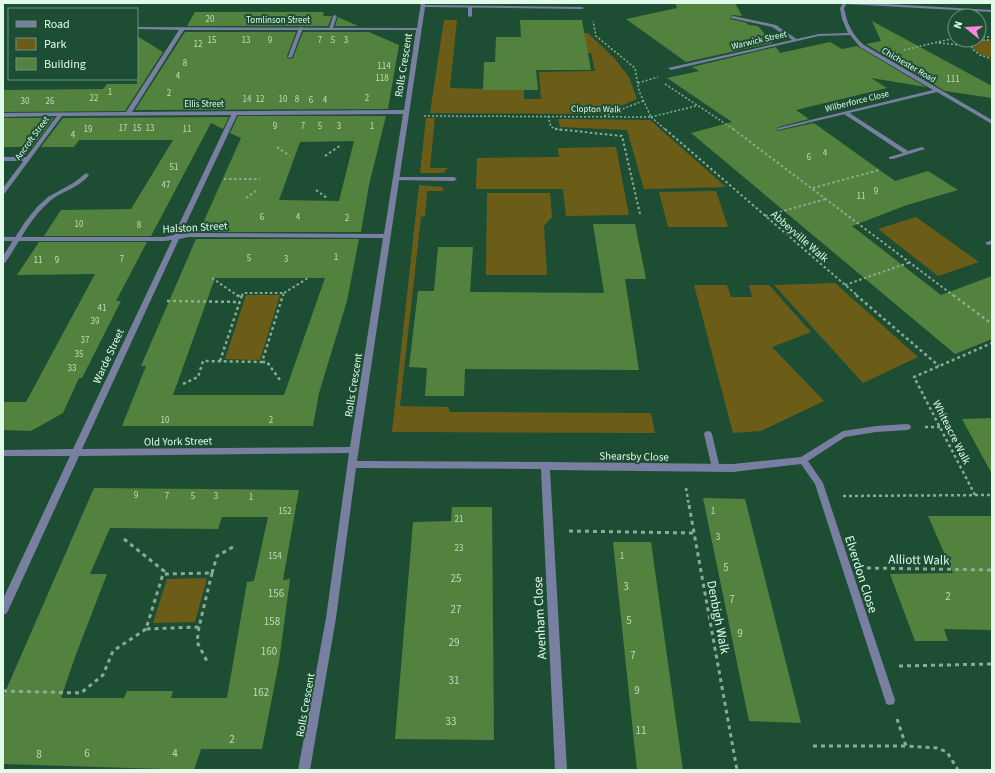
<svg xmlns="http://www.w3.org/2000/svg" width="995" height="773" viewBox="0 0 995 773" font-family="'Source Sans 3',sans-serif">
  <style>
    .green { fill: #6b5d18 }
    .building { fill: #52823d; fill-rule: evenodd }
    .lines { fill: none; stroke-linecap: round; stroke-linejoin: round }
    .path-far3 { stroke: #88ac97; stroke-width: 1.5; stroke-dasharray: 2 2; stroke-linecap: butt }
    .path-far2 { stroke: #88ac97; stroke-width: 2; stroke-dasharray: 2.5 2.5; stroke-linecap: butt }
    .path-far1 { stroke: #88ac97; stroke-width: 2.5; stroke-dasharray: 3 3; stroke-linecap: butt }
    .path { stroke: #88ac97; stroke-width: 3; stroke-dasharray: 4 4; stroke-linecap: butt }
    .service { fill: #797fa0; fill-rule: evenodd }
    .minor { fill: #797fa0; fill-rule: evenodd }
    .tertiary { fill: #797fa0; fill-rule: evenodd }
    .labels { text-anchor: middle; stroke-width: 4; stroke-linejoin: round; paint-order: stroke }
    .number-label { font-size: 9px; fill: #bdddbf }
    .far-street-label { font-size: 9px; fill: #e1fbea; stroke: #1d4e34 }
    .street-label { font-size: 11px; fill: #e1fbea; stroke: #1d4e34 }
    .near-number-label { font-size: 11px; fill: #bdddbf }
    .near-street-label { font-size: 13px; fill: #e1fbea; stroke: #1d4e34 }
  </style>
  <rect width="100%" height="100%" fill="#1d4e34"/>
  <path class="green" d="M444 20H457L450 88 524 90V99H541L539 72 595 71 591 53 532 52 531 33H588L614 58 629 77 637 99 602 114 430 113Z
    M982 40H992V58L982 55 973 49V43Z
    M426 118H435L430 168H448L443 173H420Z
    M558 119 650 120 726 187 644 189 627 130 560 127Z
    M616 147 629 215 566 216 563 189H476L477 158 559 157 558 148Z
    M419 185 442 187 444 191H427L425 216 421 217 400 406 448 407 450 412 651 413 655 433 392 432Z
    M716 191 728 227H668L659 192Z
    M487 193H550L552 217 544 226 547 275H486Z
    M916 217 979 262 938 276 878 229Z
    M835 283 918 357 863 383 774 285Z
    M694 285H727L731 297H752L749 285H769L811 332 772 347 824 401 761 431 733 433Z
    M246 295H280L260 360 225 359Z
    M207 578 195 622 153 623 167 579Z"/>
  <path class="building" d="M675 3H735L742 16 732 15 730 19 747 23 749 25 758 26 772 43 686 62 626 19 677 8Z
    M195 12H324L323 16H332L328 26H187Z
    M338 17 358 26H335Z
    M520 20H582L591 70H536L538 90H483L484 62H495L496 37H521Z
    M872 21 992 86V98L945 91 866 44 881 41Z
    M185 32H296L287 56 288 59 293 58 303 32H369L399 45 388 109 135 110Z
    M137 36 163 52 125 111 3 112V90L103 89 107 84H137Z
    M830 42 842 49 857 46 926 87 871 78 887 88 796 110 809 119 778 127 777 131 814 123 895 181 928 171 958 190 907 205 852 226 941 295 992 276V339L955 354 691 133 732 122 667 78 699 71 692 67 776 47 780 53Z
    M238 116H386L369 185 361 232H199L241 138 230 133ZM354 141 339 201 279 200 300 142Z
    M229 117 223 129 211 123 151 236H44L61 210 131 209 173 140H79L74 147H41L63 118Z
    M3 118H54L32 147H3Z
    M593 224H635L646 279H625L639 370 465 369 464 396H425L427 368 409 367 418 291H434L438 247H473L470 292 604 293Z
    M196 239H359L347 301 319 393 313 426H122L146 366H141ZM215 278H325L284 395H173Z
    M39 242H147L116 301H121L82 378H79L63 413 31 431 3 430V402H26L95 274 17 275Z
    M992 418V474L962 419Z
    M94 488 299 490 283 580 290 579 279 662 262 749H201L194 770 3 764V697ZM222 517H268L254 581 247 582 227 698H171L173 691H127L124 698H61L75 657 107 574H90L110 528 218 529Z
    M703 498 745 499 801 723 749 721Z
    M452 507H492L494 740 395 739 413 522 451 521Z
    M928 516H992V630L944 629 948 641H915L890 574 953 573Z
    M613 542H651L683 770H637Z"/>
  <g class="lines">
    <path class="path-far3" d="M979 37H992
      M979 40 971 43 972 49 980 55 992 59
      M979 40H992
      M939 43 970 46
      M904 50 955 38
      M638 83 658 77
      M665 84 735 130
      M424 116 651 117 639 91 635 68 596 36 593 21
      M548 116 551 127 561 130
      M604 116 643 101
      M651 117 666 130
      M651 117 696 106"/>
    <path class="path-far2" d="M555 129 622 136 640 214
      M665 129 858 296
      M733 129 954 296
      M277 147 290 156
      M325 156 341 145
      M224 179H260
      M813 188 879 170
      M316 190 327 198
      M246 198 256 191
      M765 216 826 199
      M212 278 238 296
      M845 285 911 262
      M284 293 308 278
      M242 296 243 293H284L283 296"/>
    <path class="path-far1" d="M237 295 242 298
      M856 295 939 366
      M953 295 992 324
      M167 301 240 302
      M220 361 242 295
      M262 362H267L280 380
      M183 384 198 377 203 361 262 362 283 295
      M925 427H940
      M686 488 689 506
      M975 495 914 377 992 343
      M843 496 992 495"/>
    <path class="path" d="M689 505 737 770
      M569 531 693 533
      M124 539 164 571 163 574
      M867 568 992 570
      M212 573 217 556 233 547
      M212 573 199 627 146 629 163 574Z
      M199 627 197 642 208 663
      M899 666 992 664
      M3 691 81 693 103 675 113 651 146 629
      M897 719 906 746 937 748 947 752 958 770
      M813 746H906"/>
    <path class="service" d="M470 6 472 7V16L470 17 468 16V7Z
      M335 15 337 16 333 28 329 29 333 16Z
      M733 16 776 25 798 40 794 41 772 27 731 18V17Z
      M301 27 303 28 292 57 288 58V57L299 28Z
      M844 112H848L908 151 922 147 925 149 893 159H889V157L903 153 844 114Z
      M3 157H27L30 159 27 161H3Z
      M86 173 89 175C78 189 61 191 49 202 30 218 19 243 5 263H3V256L25 222 37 207 48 197 75 182Z
      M396 177H454L457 179 454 181 394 180V178Z
      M708 431 711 432 712 434 720 468 719 470 716 472 713 470 712 468 704 434 705 432Z"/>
    <path class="minor" d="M421 3H425V5L582 7 584 8 582 9 425 7 357 461 545 462 733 464 801 457 843 431 876 426 907 424 910 425 911 427 910 429 907 430 876 432 845 437 808 461 823 483 895 700 894 704 890 705 886 704 885 700 815 484 801 464 733 472 550 470 567 770H555L541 469 356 468 336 618 310 770H298L326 618 349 453 79 456 7 613 3 615V599L70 456H3V450L73 449 172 240 164 241H3V237H164L174 235 231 115 62 116 5 193 3 194V188L57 116 3 117V113L126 112 179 30 137 29V27L417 28ZM184 30H416L404 110 132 112ZM403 114 384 234 189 233 181 234 237 115ZM189 237 383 238 350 447 82 449 179 239Z
      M843 3H847L844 8C847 23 852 35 864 45L992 120V124L937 92 778 130V128L933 90 860 47 850 35 819 36 671 70 668 68 819 34 848 33 842 19 840 8Z
      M992 240V244L988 245 985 243Z"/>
    <path class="tertiary" d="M843 3H870L992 10V12L845 4Z"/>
  </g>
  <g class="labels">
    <g class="number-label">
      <text x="210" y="22">20</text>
      <text x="212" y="43">15</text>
      <text x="246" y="43">13</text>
      <text x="270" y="43">9</text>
      <text x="320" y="43">7</text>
      <text x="333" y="43">5</text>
      <text x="346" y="43">3</text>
      <text x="198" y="47">12</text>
      <text x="185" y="66">8</text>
      <text x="384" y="69">114</text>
      <text x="178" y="79">4</text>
      <text x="382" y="81">118</text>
      <text x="953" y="82">111</text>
      <text x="110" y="95">1</text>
      <text x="169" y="96">2</text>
      <text x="94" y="101">22</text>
      <text x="367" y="101">2</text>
      <text x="247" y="102">14</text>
      <text x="260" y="102">12</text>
      <text x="283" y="102">10</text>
      <text x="297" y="102">8</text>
      <text x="311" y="103">6</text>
      <text x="325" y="103">4</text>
      <text x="25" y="104">30</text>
      <text x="50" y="104">26</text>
      <text x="275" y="129">9</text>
      <text x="303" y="129">7</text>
      <text x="320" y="129">5</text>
      <text x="339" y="129">3</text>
      <text x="372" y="129">1</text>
      <text x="123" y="131">17</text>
      <text x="137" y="131">15</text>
      <text x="150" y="131">13</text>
      <text x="88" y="132">19</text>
      <text x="187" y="132">11</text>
      <text x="73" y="138">4</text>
      <text x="825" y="156">4</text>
      <text x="809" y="160">6</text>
      <text x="174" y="170">51</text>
      <text x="166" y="188">47</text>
      <text x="876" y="194">9</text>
      <text x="861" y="199">11</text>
      <text x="262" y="220">6</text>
      <text x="298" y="220">4</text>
      <text x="347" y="221">2</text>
      <text x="79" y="227">10</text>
      <text x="139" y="228">8</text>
      <text x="336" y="260">1</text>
      <text x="249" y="261">5</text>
      <text x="122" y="262">7</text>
      <text x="286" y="262">3</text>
      <text x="38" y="263">11</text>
      <text x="57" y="263">9</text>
      <text x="102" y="311">41</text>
      <text x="95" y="324">39</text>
      <text x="85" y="343">37</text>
      <text x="79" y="357">35</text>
      <text x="72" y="371">33</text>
      <text x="165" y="423">10</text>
      <text x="271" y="423">2</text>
      <text x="136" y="498">9</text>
      <text x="167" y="499">7</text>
      <text x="193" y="499">5</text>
      <text x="216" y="499">3</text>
      <text x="251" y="500">1</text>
      <text x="285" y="514">152</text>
      <text x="713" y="514">1</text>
      <text x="459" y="522">21</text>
      <text x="718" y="540">3</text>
      <text x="459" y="551">23</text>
      <text x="275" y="559">154</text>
      <text x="622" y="559">1</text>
    </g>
    <g class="far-street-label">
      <text x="278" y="23">Tomlinson Street</text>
      <text transform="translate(759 40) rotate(-13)" y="3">Warwick Street</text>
      <text transform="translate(909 65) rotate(30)" y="3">Chichester Road</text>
      <text transform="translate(857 101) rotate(-14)" y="3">Wilberforce Close</text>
      <text x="204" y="107">Ellis Street</text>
      <text transform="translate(596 109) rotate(1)" y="3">Clopton Walk</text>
      <text transform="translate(32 138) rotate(-54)" y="3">Ancroft Street</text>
    </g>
    <g class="street-label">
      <text transform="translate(403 65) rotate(-81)" y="4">Rolls Crescent</text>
      <text transform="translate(195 227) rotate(-3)" y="4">Halston Street</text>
      <text transform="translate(800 236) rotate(41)" y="4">Abbeyville Walk</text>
      <text transform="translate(108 356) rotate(-65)" y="4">Warde Street</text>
      <text transform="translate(353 385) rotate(-81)" y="4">Rolls Crescent</text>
      <text transform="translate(952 432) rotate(63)" y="4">Whiteacre Walk</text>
      <text transform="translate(178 441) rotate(-1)" y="4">Old York Street</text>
      <text transform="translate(634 456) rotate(1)" y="4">Shearsby Close</text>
      <text transform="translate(305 705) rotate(-80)" y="4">Rolls Crescent</text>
    </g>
    <g class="near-number-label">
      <text x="726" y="571">5</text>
      <text x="456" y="582">25</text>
      <text x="626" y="590">3</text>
      <text x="276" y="597">156</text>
      <text x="948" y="600">2</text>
      <text x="732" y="603">7</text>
      <text x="456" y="613">27</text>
      <text x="629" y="624">5</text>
      <text x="272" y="625">158</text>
      <text x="740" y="637">9</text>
      <text x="454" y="646">29</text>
      <text x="269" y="655">160</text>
      <text x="633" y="659">7</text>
      <text x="454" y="684">31</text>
      <text x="637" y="694">9</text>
      <text x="261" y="696">162</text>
      <text x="451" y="725">33</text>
      <text x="641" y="734">11</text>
      <text x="232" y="743">2</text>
      <text x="87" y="757">6</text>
      <text x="175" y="757">4</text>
      <text x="39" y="758">8</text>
    </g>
    <g class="near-street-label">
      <text transform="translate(919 559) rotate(1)" y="5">Alliott Walk</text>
      <text transform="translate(862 574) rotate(72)" y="5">Elverdon Close</text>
      <text transform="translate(719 617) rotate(79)" y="5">Denbigh Walk</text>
      <text transform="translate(539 618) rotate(-93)" y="5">Avenham Close</text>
    </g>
  </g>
  <rect width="995" height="773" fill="none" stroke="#e1fbea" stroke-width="8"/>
  <rect x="8" y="8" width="130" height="72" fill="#1d4e34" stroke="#6b937d"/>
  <rect x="16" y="21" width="20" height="6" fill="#797fa0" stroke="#6b937d"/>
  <text x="44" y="28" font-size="12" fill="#e1fbea">Road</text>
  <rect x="16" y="38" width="20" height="12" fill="#6b5d18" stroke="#6b937d"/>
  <text x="44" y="48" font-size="12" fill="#e1fbea">Park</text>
  <rect x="16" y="58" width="20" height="12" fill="#52823d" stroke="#6b937d"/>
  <text x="44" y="68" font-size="12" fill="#e1fbea">Building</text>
  <g transform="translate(967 28) rotate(288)"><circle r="19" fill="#1d4e34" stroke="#6b937d"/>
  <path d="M0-3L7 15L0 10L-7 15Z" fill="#fe86e1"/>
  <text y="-6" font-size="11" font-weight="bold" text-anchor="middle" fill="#e1fbea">N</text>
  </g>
</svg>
